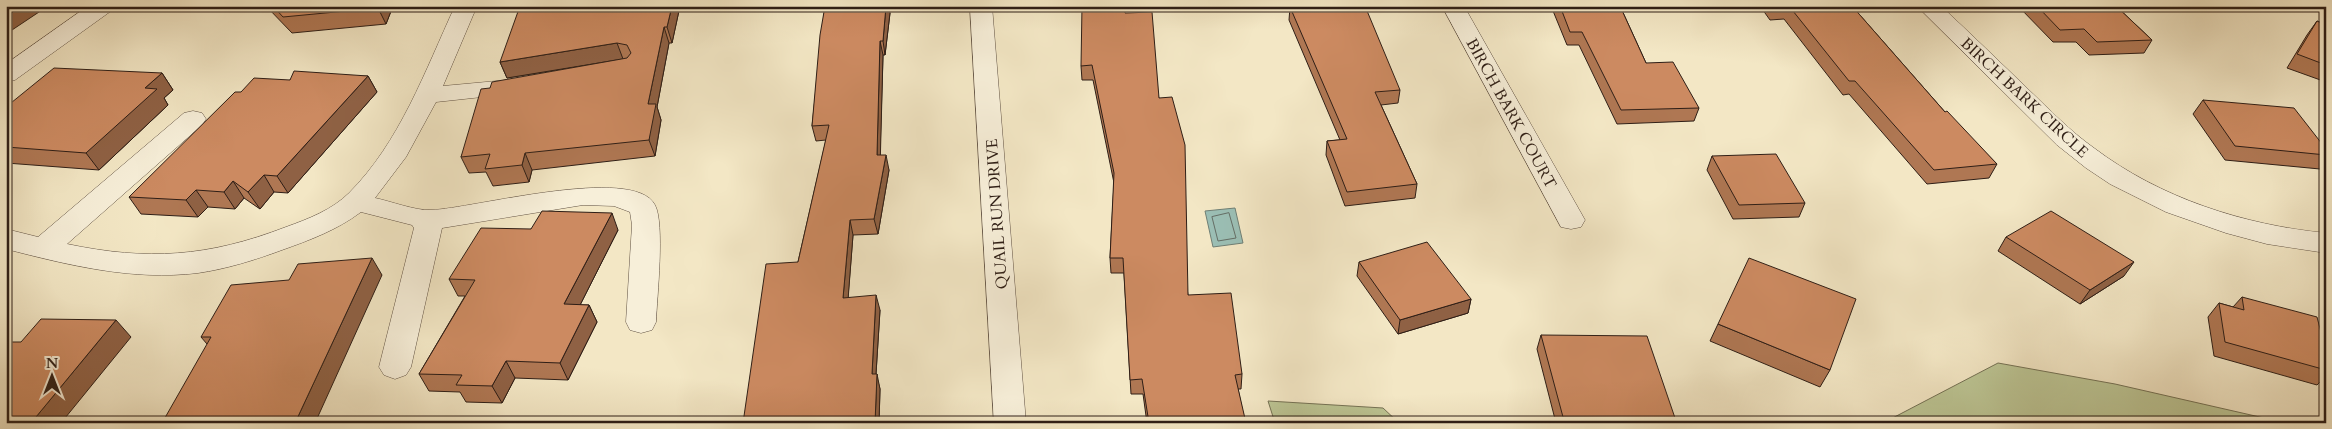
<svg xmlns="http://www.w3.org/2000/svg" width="2332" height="429" viewBox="0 0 2332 429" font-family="Cardo,serif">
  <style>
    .green { fill: #bcc594; stroke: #757255 }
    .water { fill: #9bbfb5; stroke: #6f7f75 }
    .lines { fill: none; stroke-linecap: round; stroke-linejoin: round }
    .shore { stroke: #646e66; stroke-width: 1 }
    .minor-casing { stroke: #5f5042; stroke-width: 1 }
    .minor { fill: #f7efd9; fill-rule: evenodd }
    .wall { fill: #af7753; stroke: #2e1e16 }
    .shaded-wall { fill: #8f6144; stroke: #2e1e16 }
    .building { fill: #cc8a61; stroke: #2e1e16 }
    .labels { text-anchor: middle; stroke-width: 4; stroke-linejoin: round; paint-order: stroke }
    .street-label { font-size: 16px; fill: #2e1e16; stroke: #f7efd9 }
  </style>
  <rect width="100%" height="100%" fill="#f3e7c5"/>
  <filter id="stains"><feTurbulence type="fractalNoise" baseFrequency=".004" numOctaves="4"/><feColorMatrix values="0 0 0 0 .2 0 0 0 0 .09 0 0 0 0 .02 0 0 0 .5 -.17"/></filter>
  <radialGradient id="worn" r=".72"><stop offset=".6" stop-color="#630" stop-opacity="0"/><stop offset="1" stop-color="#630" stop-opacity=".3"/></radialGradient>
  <path class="green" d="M1998 363 2115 384 2286 423H1883Z
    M1268 401 1383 408 1399 423H1275Z"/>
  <path class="water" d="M1235 208 1243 243 1213 247 1205 211Z"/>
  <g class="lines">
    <path class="shore" d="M1229 213 1236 238 1218 241 1212 217Z"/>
    <defs>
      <path id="minor" d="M88 6H114L111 11 15 80 6 82V64Z
        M455 6H477L443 86 519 79 528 81 531 86 528 91 519 93 436 102 406 157 375 198C390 201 416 211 431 210 471 209 634 164 655 205 665 223 657 298 656 322L652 330 641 333 630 330 626 322 632 225 630 212 614 206 583 205 442 228 411 367 406 375 395 379 384 375 379 367 414 228 412 225 361 212C337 230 310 240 282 250 255 260 226 269 198 273 133 281 68 265 6 249V229L38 237 184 113 193 111 202 113 206 119 202 125 67 244C148 261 208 257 286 227 308 219 332 210 349 193 400 142 425 71 455 6Z
        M970 6H992L1026 423H994Z
        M1442 6H1464L1585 220 1581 227 1571 229 1561 227Z
        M1917 6H1941C1971 34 2000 62 2029 90 2050 110 2070 131 2094 148 2160 198 2244 225 2326 233V253L2267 244 2226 233 2166 212 2110 184 2086 168 2057 145Z"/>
    </defs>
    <use href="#minor" class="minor-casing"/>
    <use href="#minor" class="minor"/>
  </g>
  <path class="wall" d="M266 6H393L386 24 292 33Z
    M680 6 672 43H669L657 107 661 120 655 156 532 170 529 182 493 186 486 172 469 173 461 157 490 88 616 60 507 78 500 62Z
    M825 6H888L890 13 885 55H883L880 155 889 170 878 234 853 235 848 297 880 310 876 374 880 389 879 423H743L798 262 826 140 816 141 812 126Z
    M1551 6H1620L1646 63 1699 108 1694 121 1617 124 1579 45H1567Z
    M1760 6H1852L1945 112 1997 164 1989 178 1927 184 1849 94 1843 95 1784 19 1770 20Z
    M2018 6H2116L2152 40 2144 53 2089 55 2076 42H2053Z
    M1290 7 1400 90 1398 103 1381 105 1417 184 1415 198 1345 206 1326 155 1327 141 1340 140 1289 20Z
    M1126 13 1159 98 1188 295 1242 374 1241 389H1238L1245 423H1147L1143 394H1131L1124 273H1111L1110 258 1114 183 1093 80H1082L1081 66Z
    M2317 21 2326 25V82L2287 68 2307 35Z
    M162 73 173 90 164 98 168 105 99 170 6 163V107Z
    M368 76 377 92 288 193 274 192 260 209 244 198 235 209 208 207 198 217 141 214 129 197 290 80Z
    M2203 100 2326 149V161L2320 169 2225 160 2193 114Z
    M1712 156 1805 203 1799 217 1733 219 1707 170Z
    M531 229 618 230 580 305H589L597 322 568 380 515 378 502 403 466 402 460 392 429 391 419 374 465 296H458L449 279Z
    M2006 237 2124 276 2080 304 1998 251Z
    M1359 262 1471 299 1468 313 1398 334 1357 276Z
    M382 275 207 344 201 337Z
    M2242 297 2326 352V376L2317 385 2214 356 2208 317 2219 303 2233 307Z
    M1718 324 1830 370 1820 387 1710 341Z
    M1541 335 1675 418 1673 423H1556L1537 349Z"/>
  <path class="shaded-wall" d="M12 6H48L6 34V10Z
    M379 6H393L386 24 378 8Z
    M672 6H680L672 43 667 27Z
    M886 6H888L890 13 885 55 883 41Z
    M664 27 669 43 657 107 661 120 655 156 649 140 648 104Z
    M880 41 883 55 880 170 877 155Z
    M617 43 623 59 507 78 500 62Z
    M162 73 173 90 164 98 168 105 99 170 86 153 145 88Z
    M368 76 377 92 288 193 277 176Z
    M525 153 532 170 529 182 522 165Z
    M886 155 889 170 878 234 874 219Z
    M264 175 274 192 260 209 248 192Z
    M233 181 244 198 235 209 224 192Z
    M196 190 208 207 198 217 186 200Z
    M612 213 618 230 572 321 564 304Z
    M850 220 853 235 847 313 843 298Z
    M372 258 382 275 315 423H295Z
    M2134 262 2124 276 2080 304 2090 290Z
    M876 295 880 310 875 389 872 374Z
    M1471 299 1468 313 1398 334 1400 320Z
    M589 305 597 322 568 380 560 363Z
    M116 320 131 337 61 423H31Z
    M506 361 515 378 502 403 492 386Z
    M877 374 880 389 879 423H875Z"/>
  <path class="building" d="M6 6H12L6 10Z
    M273 6H379L378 8 283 17Z
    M520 6H672L667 27H664L648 104H656L649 140 525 153 522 165 485 169 490 154 461 157 481 89 490 88 492 82 627 58 631 53 627 45 617 43 500 62Z
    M825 6H886L883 41H880L877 155H886L874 219 850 220 843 298 876 295 872 374H877L875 423H743L766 264 798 262 829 125 812 126 820 35Z
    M1082 6H1125V13L1152 12 1159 98 1172 97 1185 145 1188 295 1231 293 1242 374 1235 375 1246 423H1149L1142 379 1130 380 1123 258H1110L1114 173 1092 65 1081 66Z
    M1365 6 1400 90 1375 92 1417 184 1347 192 1327 141 1347 139 1290 7Z
    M1560 6H1620L1646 63 1673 62 1699 108 1621 110 1582 32H1570Z
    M1789 6H1852L1945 112 1947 111 1997 164 1934 170 1855 81H1849Z
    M2037 6H2116L2152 40 2097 42 2084 29 2060 30Z
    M2317 21 2326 25V65L2297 54Z
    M54 68 162 73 145 88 157 89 86 153 6 147V107Z
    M294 71 368 76 277 176 264 175 248 192 233 181 224 192 196 190 186 200 129 197 235 92H241L254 78 290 80Z
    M2203 100 2294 108 2326 149V155L2235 146Z
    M1776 154 1805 203 1739 205 1712 156Z
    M542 211 612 213 564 304 589 305 560 363 506 361 492 386 456 385 462 375 419 374 475 280 449 279 481 228 531 229Z
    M2051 211 2134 262 2090 290 2006 237Z
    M1427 242 1471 299 1400 320 1359 262Z
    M372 258 295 423H162L211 337H201L231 285 289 280 298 264Z
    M1749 258 1856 299 1830 370 1718 324Z
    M2242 297 2317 317 2326 352V370L2225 342 2219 303 2244 310Z
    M41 319 116 320 31 423H6V342H21Z
    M1541 335 1647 336 1675 418 1563 417Z"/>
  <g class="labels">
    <g class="street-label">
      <text transform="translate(2025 97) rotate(43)" y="6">BIRCH BARK CIRCLE</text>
      <text transform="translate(1512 113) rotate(61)" y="6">BIRCH BARK COURT</text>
      <text transform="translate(996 214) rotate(-94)" y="6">QUAIL RUN DRIVE</text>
    </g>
  </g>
  <rect width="2332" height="429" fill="none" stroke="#f3e7c5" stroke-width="25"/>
  <rect x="8" y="8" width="2317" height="414" fill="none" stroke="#2e1e16" stroke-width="2.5"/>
  <rect x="12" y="12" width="2307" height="404" fill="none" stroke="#2e1e16"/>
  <g transform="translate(52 376)" stroke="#f7efd9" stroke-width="4" paint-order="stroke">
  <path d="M0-4L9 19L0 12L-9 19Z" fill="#2e1e16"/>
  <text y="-8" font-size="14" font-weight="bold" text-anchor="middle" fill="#2e1e16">N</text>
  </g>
  <rect width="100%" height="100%" filter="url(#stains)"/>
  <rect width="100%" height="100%" fill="url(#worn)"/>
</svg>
